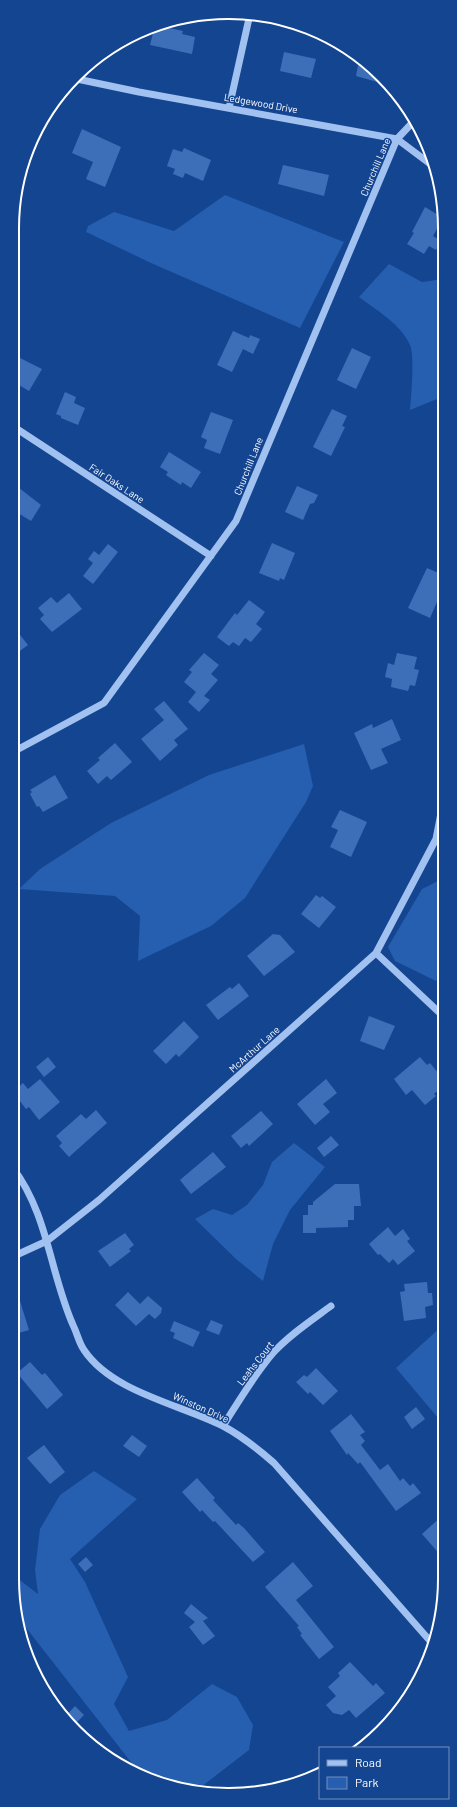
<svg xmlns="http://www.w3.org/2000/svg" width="457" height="1807" viewBox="0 0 457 1807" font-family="Barlow,sans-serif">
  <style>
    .green { fill: #265eb0 }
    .building { fill: #3d6fb9 }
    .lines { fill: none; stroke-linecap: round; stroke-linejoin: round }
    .minor { stroke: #a1c1f1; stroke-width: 7 }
    .labels { text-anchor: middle; stroke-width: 3; stroke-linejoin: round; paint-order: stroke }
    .street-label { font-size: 10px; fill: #fff; stroke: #144591 }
    .rim { fill: none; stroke: #fff; stroke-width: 2 }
  </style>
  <rect width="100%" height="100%" fill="#144591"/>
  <path class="green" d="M225 195 344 242 300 328 151 263 86 232 88 226 114 212 174 231Z
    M389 264 422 282 443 279V402L437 399 410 410C411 396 415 357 410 345 401 324 376 310 359 297Z
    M304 744 313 786 306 802 245 898 211 926 138 961 140 916 115 896 19 889 40 869 111 823 209 775Z
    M440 880 443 881V972L436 981 395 961 388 947 422 889Z
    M294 1143 325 1167 290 1210 273 1244 263 1281 236 1259 195 1219 213 1209 232 1215 247 1205 263 1185 272 1162Z
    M443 1325V1424L396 1368Z
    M94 1471 137 1499 70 1559 85 1582 128 1677 114 1704 129 1731 167 1720 212 1684 237 1697 253 1725 249 1750 197 1790 141 1775 20 1620 12 1574 38 1594 35 1570 40 1529 60 1495Z"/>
  <path class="building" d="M160 26 183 31 182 34 195 37 192 54 150 45 154 29Z
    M284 52 316 59 311 78 280 71Z
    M359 60 382 76 388 85 356 76Z
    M82 129 121 147 105 187 86 179 93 162 72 153Z
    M184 148 211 160 203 181 185 173 183 178 173 174 175 169 167 166 173 149 182 152Z
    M283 165 329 175 324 196 278 184Z
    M425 207 443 218 433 236 441 241 436 250 429 246 424 254 407 244 414 233 412 232Z
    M233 331 249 338 250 335 260 339 253 354 243 349 232 372 217 365Z
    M352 348 371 357 356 389 337 380Z
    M14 355 42 369 29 391 14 382Z
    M65 392 76 397 74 403 85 408 78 425 61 418V416L56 414Z
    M332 409 347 416 342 426 345 427 331 456 313 447Z
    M211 412 233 420 220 454 204 448 207 440 201 437Z
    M169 452 201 472 191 488 182 482 181 485 166 475 168 472 160 467Z
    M14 484 41 505 31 521 13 510Z
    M297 486 318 495 314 503 310 504 303 520 285 512Z
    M272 543 295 553 284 580 280 578 279 581 259 573Z
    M108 544 118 552 93 584 83 576 93 563 88 559 94 551 99 555Z
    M427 568 443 575V588L430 618 408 608Z
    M69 593 82 609 52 632 40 619 44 615 38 608 51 597 57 603Z
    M249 600 265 612 256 624 262 629 251 642 245 638 239 646 233 642 229 646 217 637 235 613 237 615Z
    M13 626 28 645 13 656Z
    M204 653 219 665 211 674 218 680 204 696 210 700 199 712 188 702 196 692 184 682 192 672 189 670Z
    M397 653 417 657 414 669 419 670 415 686 410 685 408 691 391 687 392 679 385 677 388 663 394 665Z
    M164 701 188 729 174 740 178 745 160 761 141 739 164 720 154 709Z
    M392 719 401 740 381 749 388 763 371 770 354 733 372 724 373 728Z
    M115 743 132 762 111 780 107 776 98 784 87 771 100 760 98 758Z
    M55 775 68 798 43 812 39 806 37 807 30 794 32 792 30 790Z
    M340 810 367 822 351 857 330 847 338 830 331 827Z
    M316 895 320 898 322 896 336 907 319 928 301 914Z
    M273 934 280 935 295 952 264 976 247 956Z
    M239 983 249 996 218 1020 206 1005 230 987 232 989Z
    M369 1016 395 1026 384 1050 360 1041Z
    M184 1021 199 1037 179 1057 176 1054 166 1064 153 1051Z
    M48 1057 56 1067 44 1077 36 1067Z
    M420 1057 427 1065 430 1063 443 1079V1086L434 1094 436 1096 425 1105 412 1090 406 1095 394 1079Z
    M40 1079 60 1102 39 1120 29 1107 26 1109 13 1092 23 1083 28 1089Z
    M326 1079 337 1093 323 1104 330 1112 315 1125 297 1104Z
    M96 1110 107 1123 69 1157 59 1146 62 1143 56 1136 81 1114 86 1119Z
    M261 1111 273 1124 249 1146 247 1143 241 1148 231 1136Z
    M331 1136 339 1145 324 1157 317 1148Z
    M213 1152 226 1167 191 1194 180 1180Z
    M335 1184H359L361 1206H354V1220H348V1227L316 1228V1233H303V1215H308V1205H313V1202Z
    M388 1227 395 1236 403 1229 410 1239 407 1241 415 1251 398 1265 393 1259 389 1263 380 1254 378 1255 369 1244Z
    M125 1233 134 1245 129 1249 131 1251 110 1267 98 1251Z
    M427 1282 428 1293H432L433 1305 425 1307 426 1318 404 1321 400 1292 405 1291 404 1284Z
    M12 1285H15L29 1330 12 1335Z
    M128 1292 140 1304 148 1296 162 1308 161 1313 155 1319 149 1314 136 1326 115 1305Z
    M211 1320 223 1325 219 1335 206 1330Z
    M174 1321 200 1332 193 1347 173 1338 175 1333 170 1331Z
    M30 1362 42 1375 45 1373 63 1395 47 1409 17 1373Z
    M316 1368 338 1391 323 1405 310 1392 308 1394 296 1382 304 1375 307 1377Z
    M416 1407 425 1419 412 1429 404 1417Z
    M351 1414 365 1432 360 1435 365 1441 361 1445 380 1470 388 1464 400 1481 403 1478 410 1486 413 1483 421 1493 396 1511 360 1462 358 1464 348 1453 347 1455 330 1431Z
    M132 1435 147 1446 139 1457 123 1446Z
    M44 1445 65 1472 50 1484 27 1458Z
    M197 1478 215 1498 213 1500 236 1525 238 1523 244 1528 265 1552 253 1562 215 1521 213 1522 202 1510 200 1512 182 1492Z
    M443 1515V1558L422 1534Z
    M86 1557 93 1565 85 1572 78 1564Z
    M293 1562 313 1586 296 1600 334 1647 319 1659 300 1635 302 1634 297 1627 299 1626 265 1587Z
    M191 1604 208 1618 203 1621 215 1636 203 1645 189 1627 195 1622 184 1613Z
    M350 1662 373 1686 376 1683 385 1693 356 1718 349 1710 342 1715 333 1713 326 1705 336 1696 328 1687 340 1676 338 1673Z
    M75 1706 84 1715 74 1725 65 1717Z"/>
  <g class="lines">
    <path class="minor" d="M77 79 139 92 397 139 433 166
      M229 108 250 14
      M14 427 211 556
      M13 752 104 703 236 521 397 139 414 121
      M376 953 443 1016
      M13 1168C48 1214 50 1273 73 1325 77 1333 79 1343 84 1350 112 1392 179 1404 223 1426 242 1436 258 1449 274 1463L431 1642
      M12 1257 47 1241 99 1200 376 953 436 839 443 803
      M223 1426C239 1401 254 1375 273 1353 289 1335 312 1320 331 1306"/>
  </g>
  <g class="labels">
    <g class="street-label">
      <text transform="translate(261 103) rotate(10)" y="4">Ledgewood Drive</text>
      <text transform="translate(375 167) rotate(-67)" y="4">Churchill Lane</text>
      <text transform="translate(248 466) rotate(-68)" y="4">Churchill Lane</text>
      <text transform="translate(117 483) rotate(33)" y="4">Fair Oaks Lane</text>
      <text transform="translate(254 1049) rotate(-42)" y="4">McArthur Lane</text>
      <text transform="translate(255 1363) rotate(-52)" y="4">Leahs Court</text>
      <text transform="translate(201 1407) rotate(24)" y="4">Winston Drive</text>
    </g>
  </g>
  <path d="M0 0H457V1807H0ZM228 19H229A209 209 0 0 1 438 228V1579A209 209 0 0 1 229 1788H228A209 209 0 0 1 19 1579V228A209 209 0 0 1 228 19Z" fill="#144591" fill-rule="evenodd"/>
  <path class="rim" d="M228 19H229A209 209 0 0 1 438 228V1579A209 209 0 0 1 229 1788H228A209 209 0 0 1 19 1579V228A209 209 0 0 1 228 19Z"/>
  <rect x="319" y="1747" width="130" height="52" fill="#144591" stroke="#728fbd"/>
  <rect x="327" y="1760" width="20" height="6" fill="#a1c1f1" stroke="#728fbd"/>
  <text x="355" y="1767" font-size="12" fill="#ffffff">Road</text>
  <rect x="327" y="1777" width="20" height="12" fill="#265eb0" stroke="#728fbd"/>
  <text x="355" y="1787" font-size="12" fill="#ffffff">Park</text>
</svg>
